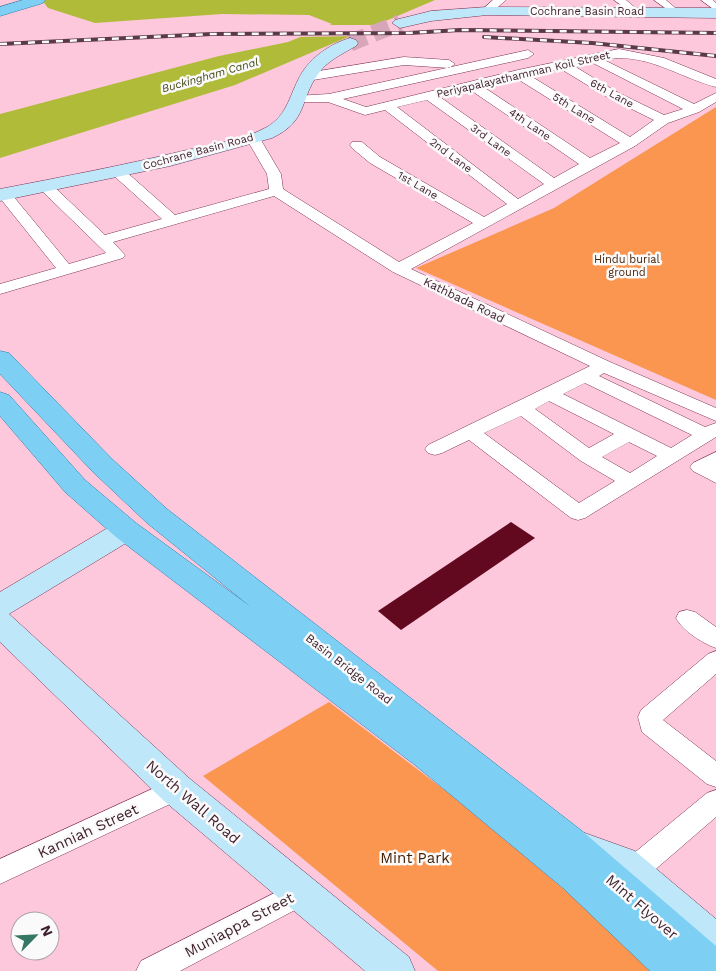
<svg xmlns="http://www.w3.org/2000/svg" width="716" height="971" viewBox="0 0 716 971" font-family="'Work Sans',sans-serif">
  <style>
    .green { fill: #fa964f }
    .water { fill: #b0bb39 }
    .pier { fill: #fdc8dc }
    .building { fill: #620920 }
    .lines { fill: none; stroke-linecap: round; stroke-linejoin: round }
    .secondary-tunnel { stroke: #d7a6b9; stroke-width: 17; stroke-dasharray: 17 8; stroke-linecap: butt }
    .street-casing { stroke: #7d3455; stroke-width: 1 }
    .secondary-casing { stroke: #7d3455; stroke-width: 1 }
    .primary-casing { stroke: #2e7da9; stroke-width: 1 }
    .street { fill: #fff; fill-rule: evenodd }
    .secondary { fill: #bee7fa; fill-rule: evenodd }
    .primary { fill: #7dd0f4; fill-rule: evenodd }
    .rail-casing { stroke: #5c3948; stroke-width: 4 }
    .rail { stroke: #fafafa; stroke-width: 2.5; stroke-dasharray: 7; stroke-linecap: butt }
    .labels { text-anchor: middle; stroke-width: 5; stroke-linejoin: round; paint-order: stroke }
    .far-street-label { font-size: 11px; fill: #3e1e2c; stroke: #fafafa }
    .far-water-label { font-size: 11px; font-style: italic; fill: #434815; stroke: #fafafa }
    .far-park-label { font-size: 11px; fill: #441e00; stroke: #fafafa }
    .street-label { font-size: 12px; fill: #3e1e2c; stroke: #fafafa }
    .near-street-label { font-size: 15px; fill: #3e1e2c; stroke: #fafafa }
    .near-park-label { font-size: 15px; fill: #441e00; stroke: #fafafa }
  </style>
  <rect width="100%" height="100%" fill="#fdc8dc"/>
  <path class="green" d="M716 107V400L416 268 554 208Z
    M329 702 459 801 661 971H438L203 776Z"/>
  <path class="water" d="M42 0H435L235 85 0 158V114L219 56 288 42 332 24 309 15 222 14 95 23 48 8Z"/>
  <path class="pier" d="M324 25H384L357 36 296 37 314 32V29Z"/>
  <path class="building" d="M511 522 535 538 401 630 378 611Z"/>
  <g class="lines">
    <path class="secondary-tunnel" d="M350 43 400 23"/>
    <defs>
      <path id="street" d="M493 0H506L491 13H483V9Z
        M614 0H626L639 11 634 14Z
        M654 0H666L680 12 675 15Z
        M701 0H713L716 3V11Z
        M619 49 664 58 716 79V87C678 77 644 51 604 60L694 104 716 93V102L699 112 668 123 635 146 411 269 610 362 716 408V421L604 373 599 376 705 427 716 423V437L585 518 578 520 571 518 469 440 442 453 435 455 428 453 425 449 428 445 590 366 393 272 274 196 113 242 125 255 123 258 0 294V284L56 268 0 198V191H9L69 264 106 253 39 188 37 185 39 182H49L105 235 162 219 113 175 111 172 113 169H123L175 215 269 189 267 174 246 138 253 134 258 135 281 174 283 189 399 262 473 223 370 163 352 148 350 145 352 142H362L380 157 484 217 507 204 385 110 365 115 328 102H295L293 99 295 96 329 94 528 50 534 54 528 58 343 99 366 107 518 70ZM591 62 683 109 664 115 615 91 574 66ZM561 69 607 97 654 120 630 137 529 75ZM516 78 620 143 590 158 482 86ZM469 89 579 164 554 178 440 97ZM427 100 544 184 518 199 397 107ZM585 383 692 435 671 448 563 394ZM549 401 614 434 589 448 535 409ZM521 416 581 461 615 481 579 503 484 433ZM629 442 657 456 630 473 602 457Z
        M404 57 449 60 455 64 449 68 404 65 307 81 301 77 307 73Z
        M716 452V483L693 471 690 467 693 463Z
        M687 610 695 612 716 627V648C702 643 683 631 676 618L679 612Z
        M716 651V674L663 720 716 761V787L707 784 642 732 638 717 641 710 708 654Z
        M176 778 185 781 189 789 185 797 0 884V859Z
        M716 790V817L642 881 632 884 622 881 618 872 622 863 707 793Z
        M300 880 310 884 314 893 310 902 180 971H136L141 961Z"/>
      <path id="secondary" d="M487 7 716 8V18L487 15 431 21 400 28 392 23 395 20 431 11Z
        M350 38 356 40 358 43 356 46C342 54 327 61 318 74 299 101 308 121 272 138L170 166 0 201V189C62 177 125 165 187 150 213 144 244 140 267 127 286 116 289 98 298 80 307 60 329 44 350 38Z
        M126 520 136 523 140 530 136 537 9 614 189 778 409 957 415 971H365L163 800 0 642V592L116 523Z
        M582 832 635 851 716 919V963L702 957 609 875 569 860 563 848 569 836Z"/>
      <path id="primary" d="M23 0H45L43 3 0 16V7Z
        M0 351 9 353 112 459 167 509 582 831 716 946V971H650L563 888 415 765 116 537 65 492 0 416V392L9 395 85 480 136 523 251 607 147 523 92 471 0 374Z"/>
    </defs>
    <use href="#street" class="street-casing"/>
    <use href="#secondary" class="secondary-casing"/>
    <use href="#primary" class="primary-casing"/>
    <use href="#street" class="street"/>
    <use href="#secondary" class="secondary"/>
    <use href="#primary" class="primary"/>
    <defs>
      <path id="rail" d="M484 37 592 43 716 56
        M0 44 212 34 409 33 460 30 716 33"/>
    </defs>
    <use href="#rail" class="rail-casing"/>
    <use href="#rail" class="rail"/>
  </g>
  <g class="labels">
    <g class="far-street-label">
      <text x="587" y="15">Cochrane Basin Road</text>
      <text transform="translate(523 74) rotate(-13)" y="4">Periyapalayathamman Koil Street</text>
      <text transform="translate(612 93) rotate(29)" y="4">6th Lane</text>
      <text transform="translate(574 108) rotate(32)" y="4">5th Lane</text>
      <text transform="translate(530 124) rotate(34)" y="4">4th Lane</text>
      <text transform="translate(491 140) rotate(36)" y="4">3rd Lane</text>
      <text transform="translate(198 151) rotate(-15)" y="4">Cochrane Basin Road</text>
      <text transform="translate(451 155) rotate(37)" y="4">2nd Lane</text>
      <text transform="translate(418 185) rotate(30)" y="4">1st Lane</text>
    </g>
    <g class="far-water-label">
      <text transform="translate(210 75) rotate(-16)" y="4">Buckingham Canal</text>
    </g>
    <g class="far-park-label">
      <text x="627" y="263">Hindu burial<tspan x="627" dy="13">ground</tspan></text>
    </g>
    <g class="street-label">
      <text transform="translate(464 300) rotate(26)" y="4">Kathbada Road</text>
      <text transform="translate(349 669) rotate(38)" y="4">Basin Bridge Road</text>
    </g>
    <g class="near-street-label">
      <text transform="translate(193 802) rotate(41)" y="5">North Wall Road</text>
      <text transform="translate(88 831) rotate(-25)" y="5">Kanniah Street</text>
      <text transform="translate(642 907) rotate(41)" y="5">Mint Flyover</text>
      <text transform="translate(239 925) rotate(-28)" y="5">Muniappa Street</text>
    </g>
    <g class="near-park-label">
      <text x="415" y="863">Mint Park</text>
    </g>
  </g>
  <g transform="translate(35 936) rotate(66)"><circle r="24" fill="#fafafa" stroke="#afa2a8"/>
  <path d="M0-4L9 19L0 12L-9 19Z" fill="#357665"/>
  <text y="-8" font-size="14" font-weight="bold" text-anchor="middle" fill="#3e1e2c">N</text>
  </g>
</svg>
